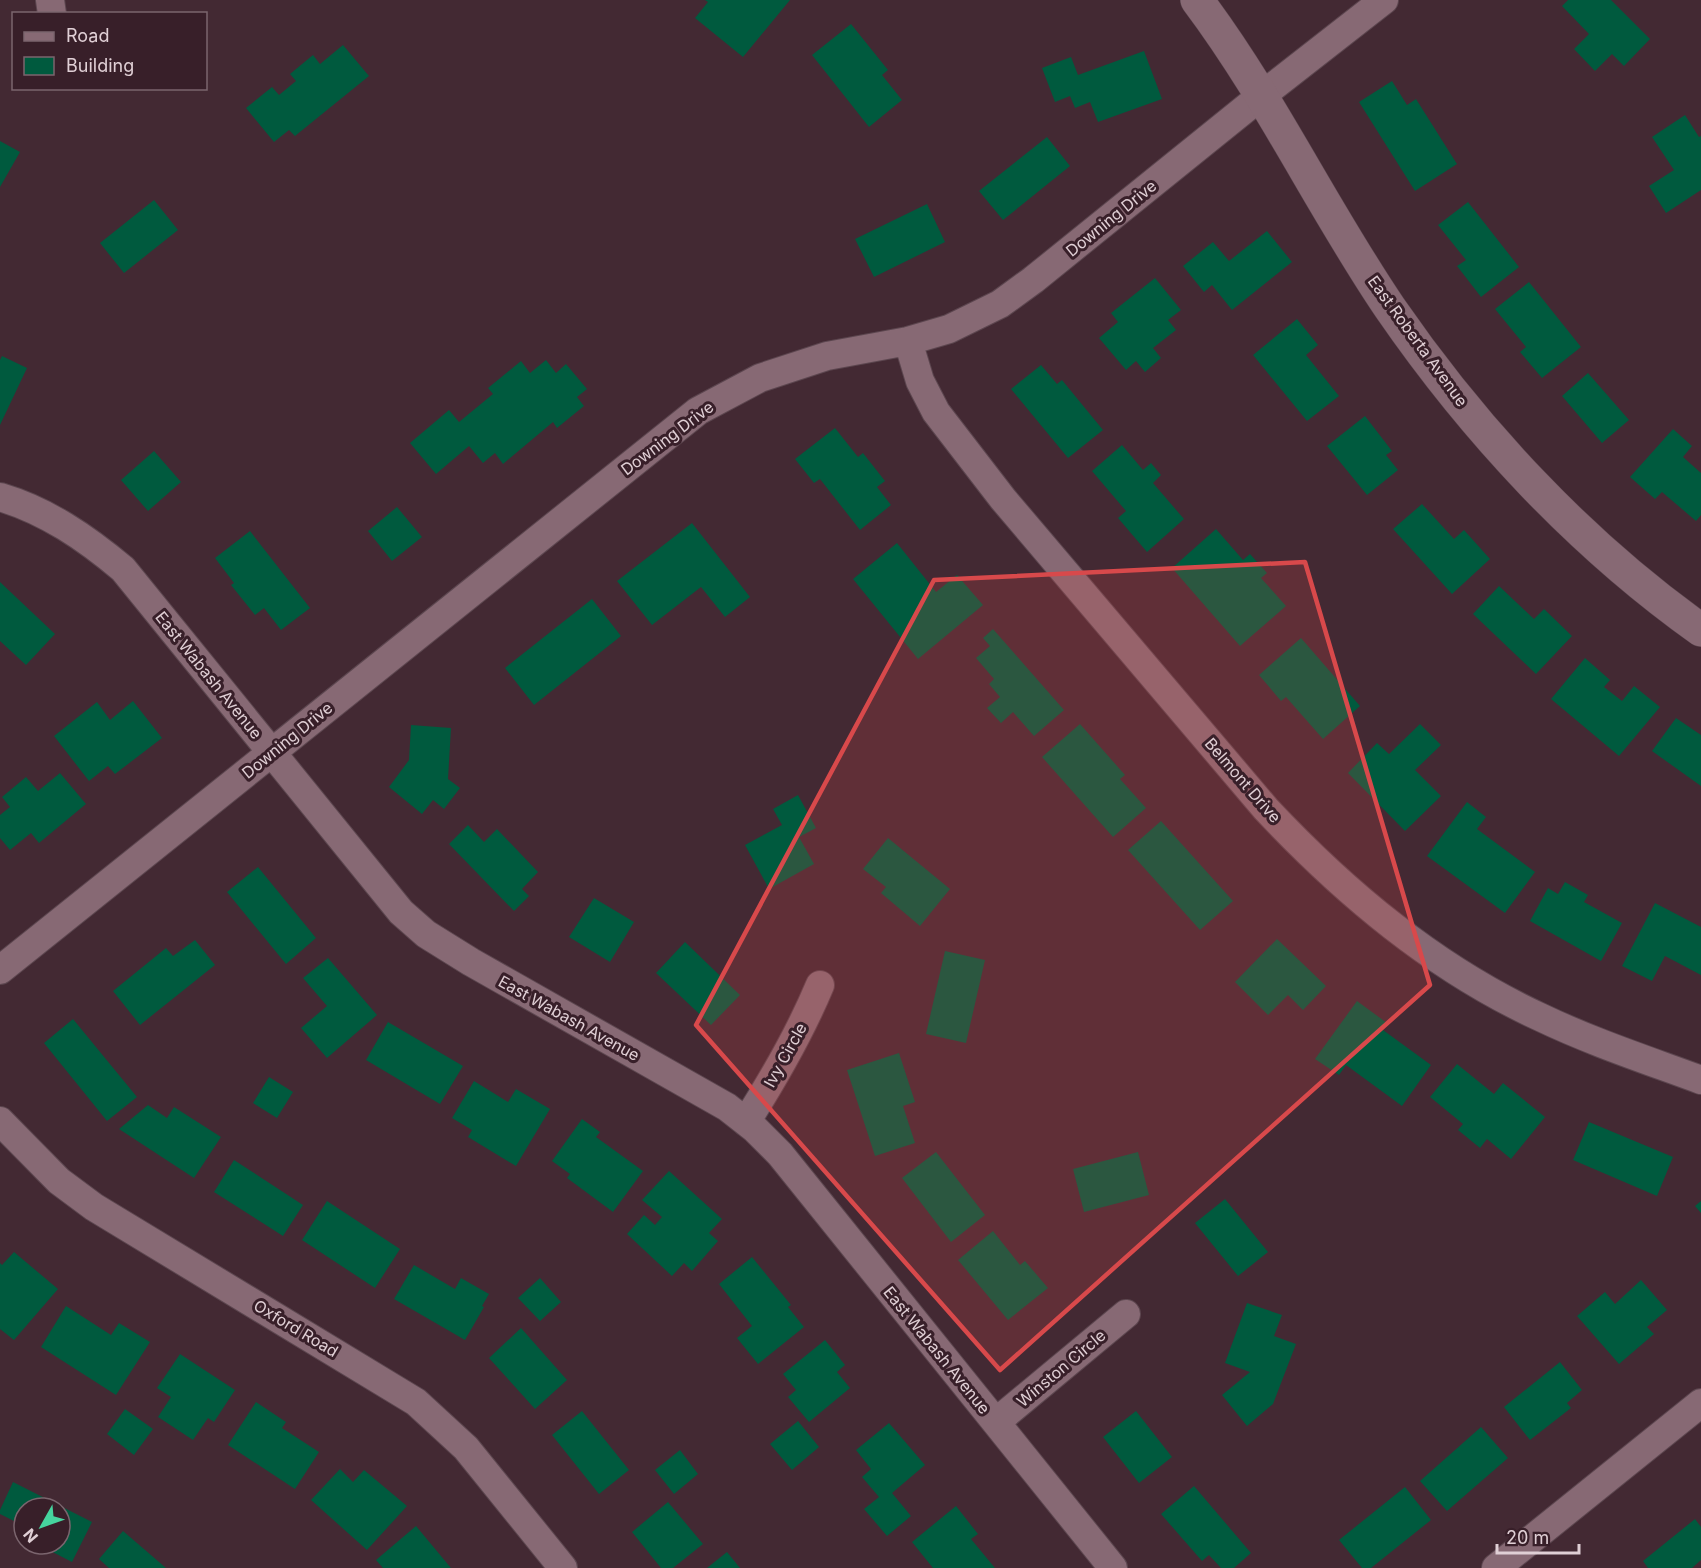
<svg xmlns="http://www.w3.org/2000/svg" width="1701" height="1568" viewBox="0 0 1701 1568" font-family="Inter,sans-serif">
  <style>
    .building { fill: #005a3e }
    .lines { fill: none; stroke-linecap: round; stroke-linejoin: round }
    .minor-casing { stroke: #5c464f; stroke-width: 30 }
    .tertiary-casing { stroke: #5c464f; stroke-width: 34 }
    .minor { stroke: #876974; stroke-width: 28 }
    .tertiary { stroke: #876974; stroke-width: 33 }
    .marked { fill: #d8494b; fill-opacity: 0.2; stroke: #d8494b; stroke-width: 4.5; stroke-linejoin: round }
    .labels { text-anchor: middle; stroke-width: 6; stroke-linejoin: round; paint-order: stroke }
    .street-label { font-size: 16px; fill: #e0cfd5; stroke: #381f29 }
  </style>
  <rect width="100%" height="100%" fill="#432933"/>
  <path class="building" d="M705 0H790L743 57 695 18 708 2Z
    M1568 0H1611L1650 39 1624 66 1612 54 1595 71 1574 49 1589 34 1562 6Z
    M851 24 888 70 882 75 902 100 869 127 812 55Z
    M343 45 369 76 295 136 289 130 274 142 246 108 272 87 279 95 296 81 290 74 313 55 320 64Z
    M1144 51 1162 99 1098 122 1090 102 1075 108 1070 96 1055 102 1042 68 1071 57 1078 75Z
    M1392 81 1407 105 1416 99 1457 164 1415 191 1359 102Z
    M1685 115 1699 137 1701 136V190L1666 213 1649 186 1674 170 1652 137Z
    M1047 137 1070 166 1003 220 979 191Z
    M0 141 20 152 0 187Z
    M154 200 178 230 124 273 100 243Z
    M1468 202 1519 267 1481 297 1457 266 1466 260 1438 225Z
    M927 204 945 242 874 277 855 239Z
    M1267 231 1292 262 1232 310 1212 285 1204 292 1183 266 1213 242 1229 261Z
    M1155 278 1181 310 1168 320 1176 330 1153 348 1161 358 1145 372 1136 361 1126 370 1099 338 1118 322 1111 313Z
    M1529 282 1581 347 1542 378 1520 352 1526 347 1495 309Z
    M1297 319 1318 345 1306 355 1339 396 1307 421 1253 355Z
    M2 356 27 368 0 425V360Z
    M546 360 556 373 566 364 587 389 577 397 584 406 557 428 553 422 503 464 495 453 483 463 469 446 436 474 410 443 449 410 459 422 493 394 488 388 521 361 530 373Z
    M1041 365 1057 384 1062 380 1103 430 1068 458 1011 389Z
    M1588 373 1629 420 1602 443 1562 396Z
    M1365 416 1392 451 1386 455 1398 470 1367 495 1327 446Z
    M835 428 858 457 863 453 885 481 877 487 891 505 860 530 820 479 814 483 795 459Z
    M1673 429 1692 446 1683 457 1701 473V515L1696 521 1662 492 1655 499 1630 477Z
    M1122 445 1143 470 1151 463 1161 475 1153 483 1184 519 1147 552 1118 518 1126 511 1092 471Z
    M154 451 181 482 148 511 121 480Z
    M1422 504 1454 539 1464 530 1490 559 1452 594 1393 529Z
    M397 507 422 537 392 561 368 531Z
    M692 523 750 597 725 617 701 587 652 625 617 581Z
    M1216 529 1243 560 1250 554 1267 573 1261 578 1286 606 1240 646 1172 568Z
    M250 531 310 608 281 630 264 608 255 615 231 585 234 583 215 558Z
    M897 543 936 592 957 575 983 605 918 659 853 579Z
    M0 582 55 634 26 665 0 641Z
    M1499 586 1534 619 1544 609 1572 636 1536 674 1473 614Z
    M592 599 621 636 534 705 505 668Z
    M993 629 1064 710 1034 736 1013 712 1001 723 987 708 1000 697 989 684 994 679 976 658 990 646 983 638Z
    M1301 638 1360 706 1323 739 1286 697 1281 701 1259 675Z
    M1585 658 1610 680 1604 687 1622 701 1634 686 1660 707 1619 756 1551 699Z
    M133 701 162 738 115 774 108 766 89 781 54 736 97 702 110 720Z
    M1676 718 1701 735V786L1652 751Z
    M1080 724 1125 775 1120 779 1146 808 1113 837 1042 757Z
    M1420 724 1441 745 1415 770 1441 796 1405 831 1348 773 1377 743 1389 754Z
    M411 725 451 728 448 779 460 788 444 809 433 800 422 814 389 787 409 760Z
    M60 773 86 804 39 843 31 833 10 850 0 838V815L10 807 2 797 26 777 38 791Z
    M798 795 816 828 799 837 814 864 769 889 745 845 782 825 773 809Z
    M1467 802 1486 817 1477 829 1535 872 1505 913 1427 856Z
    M1161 821 1233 901 1200 930 1128 850Z
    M468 825 484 842 497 829 538 872 522 889 529 896 514 911 449 844Z
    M888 838 950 889 920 926 881 893 886 887 863 869Z
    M258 867 316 938 286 964 227 892Z
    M1565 882 1588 895 1584 902 1622 923 1601 961 1530 921 1548 888 1558 894Z
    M594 898 634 922 610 962 569 937Z
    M1655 903 1701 927V975L1665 956 1652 981 1622 966Z
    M1277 939 1326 986 1303 1010 1288 995 1268 1015 1235 982Z
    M195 940 215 965 140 1025 113 991 166 948 173 956Z
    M685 942 740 995 711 1025 656 973Z
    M945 951 985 960 966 1043 926 1034Z
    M328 958 377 1015 327 1058 301 1028 327 1006 303 978Z
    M1357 1001 1387 1023 1383 1030 1431 1065 1402 1106 1346 1065 1339 1075 1315 1059Z
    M73 1019 137 1097 107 1121 44 1043Z
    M388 1022 463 1066 440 1104 366 1060Z
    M899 1053 915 1102 903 1106 915 1143 875 1156 847 1070Z
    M1457 1064 1494 1094 1503 1083 1545 1117 1511 1159 1487 1139 1480 1148 1458 1130 1463 1124 1430 1097Z
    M269 1077 293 1092 277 1118 253 1103Z
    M474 1081 508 1102 516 1089 550 1109 516 1166 468 1137 472 1130 452 1118Z
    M148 1105 167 1118 174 1107 221 1137 194 1178 119 1129Z
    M582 1119 600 1132 596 1137 643 1171 613 1212 567 1178 570 1174 552 1161Z
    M1589 1122 1673 1157 1657 1196 1573 1160Z
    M936 1152 985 1215 951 1242 902 1178Z
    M1138 1152 1149 1195 1084 1212 1073 1169Z
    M234 1160 303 1205 283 1236 214 1192Z
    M669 1171 722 1219 709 1233 718 1241 692 1271 684 1263 672 1276 627 1234 644 1215 655 1225 662 1217 642 1200Z
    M1225 1199 1268 1252 1238 1276 1195 1223Z
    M327 1201 400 1249 375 1288 302 1240Z
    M1701 1201V1213L1695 1206Z
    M993 1231 1020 1265 1025 1261 1048 1288 1008 1320 958 1260Z
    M14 1252 58 1289 14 1340 0 1329V1263L2 1265Z
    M752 1257 791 1305 788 1307 804 1327 758 1364 737 1338 752 1326 719 1284Z
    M414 1265 455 1289 461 1278 489 1294 482 1306 484 1307 465 1340 394 1299Z
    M540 1278 561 1302 540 1321 518 1298Z
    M1641 1280 1667 1310 1647 1327 1654 1334 1619 1364 1577 1316 1605 1292 1615 1304Z
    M1247 1303 1282 1315 1274 1336 1296 1344 1273 1404 1247 1426 1222 1395 1250 1372 1225 1363Z
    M66 1306 111 1335 119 1323 150 1342 116 1395 41 1347Z
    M521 1328 567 1380 535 1409 489 1358Z
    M825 1340 845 1365 837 1372 850 1388 809 1422 788 1397 796 1390 783 1374Z
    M180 1354 235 1390 214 1422 208 1418 193 1440 158 1417 171 1397 157 1388Z
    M1560 1362 1582 1390 1567 1403 1571 1408 1530 1440 1504 1407Z
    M256 1402 286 1422 282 1428 319 1452 295 1489 228 1445Z
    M125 1409 153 1429 134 1455 107 1434Z
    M582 1411 629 1470 599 1494 552 1435Z
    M1136 1411 1172 1457 1139 1483 1103 1437Z
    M798 1421 819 1447 792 1470 770 1444Z
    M889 1423 925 1465 892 1493 911 1516 887 1536 864 1509 879 1497 862 1477 871 1469 856 1450Z
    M1481 1427 1508 1458 1447 1511 1420 1481Z
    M680 1450 698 1474 674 1494 655 1470Z
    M340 1469 353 1482 364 1470 407 1506 367 1550 311 1500Z
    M13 1482 92 1522 72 1562 37 1544H60V1508H24V1526L0 1514V1510Z
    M1194 1486 1251 1553 1234 1568H1221L1209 1555 1202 1561 1161 1514Z
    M1405 1487 1431 1520 1371 1568H1362L1339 1540Z
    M668 1502 703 1544 673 1568H661L632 1532Z
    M956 1506 978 1534 971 1539 995 1568H933L912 1542Z
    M1695 1519 1701 1527V1560L1692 1568H1648L1643 1561Z
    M416 1526 451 1568H383L376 1560Z
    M123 1531 166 1568H109L99 1559Z
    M727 1552 740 1568H707Z"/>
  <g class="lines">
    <defs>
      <path id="minor" d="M50 0 52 14
        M908 341 920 381 936 412 1003 499 1266 809C1345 893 1434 968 1540 1017 1592 1042 1647 1060 1701 1080
        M0 497C47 511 86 538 123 569L401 912 426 934 471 962 727 1107 755 1129 780 1154 1113 1568
        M0 970 698 411 760 378 827 356 908 341 949 329 1000 304 1033 280 1261 96 1384 0
        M0 1121 59 1181 94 1207 416 1402 466 1448 563 1568
        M746 1122C774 1078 800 1033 820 985
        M996 1422 1126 1314
        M1496 1568 1701 1403"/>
      <path id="tertiary" d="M1197 0C1270 97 1322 208 1390 308 1474 430 1580 544 1701 630"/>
    </defs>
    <use href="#minor" class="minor-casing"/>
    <use href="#tertiary" class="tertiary-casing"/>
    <use href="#minor" class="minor"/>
    <use href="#tertiary" class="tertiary"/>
  </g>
  <path class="marked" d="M1305 562 1430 985 1000 1370 696 1025 934 580Z"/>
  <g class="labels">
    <g class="street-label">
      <text transform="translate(1111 218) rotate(-39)" y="6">Downing Drive</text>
      <text transform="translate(1418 341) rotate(54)" y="6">East Roberta Avenue</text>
      <text transform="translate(667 438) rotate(-37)" y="6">Downing Drive</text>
      <text transform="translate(209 675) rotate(51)" y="6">East Wabash Avenue</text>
      <text transform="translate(287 740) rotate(-39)" y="6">Downing Drive</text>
      <text transform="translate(1243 780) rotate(49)" y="6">Belmont Drive</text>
      <text transform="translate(569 1018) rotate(29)" y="6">East Wabash Avenue</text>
      <text transform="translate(785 1055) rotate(-61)" y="6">Ivy Circle</text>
      <text transform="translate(296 1328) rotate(31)" y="6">Oxford Road</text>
      <text transform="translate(937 1350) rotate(51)" y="6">East Wabash Avenue</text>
      <text transform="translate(1061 1368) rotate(-40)" y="6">Winston Circle</text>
    </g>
  </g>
  <rect x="12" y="12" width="195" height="78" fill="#381f29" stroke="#7b656e" stroke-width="1.5"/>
  <rect x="24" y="32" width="30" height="9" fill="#876974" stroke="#7b656e" stroke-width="1.5"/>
  <text x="66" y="42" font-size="18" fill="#e0cfd5">Road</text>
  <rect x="24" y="57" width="30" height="18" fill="#005a3e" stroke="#7b656e" stroke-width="1.5"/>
  <text x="66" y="72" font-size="18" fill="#e0cfd5">Building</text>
  <g transform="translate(42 1526) rotate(230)"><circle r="28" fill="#381f29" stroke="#7b656e" stroke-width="1.5"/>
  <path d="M0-4.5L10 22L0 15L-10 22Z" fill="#46d49e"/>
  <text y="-9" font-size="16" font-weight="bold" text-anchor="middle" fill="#e0cfd5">N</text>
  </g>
  <path d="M1497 1544v9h82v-9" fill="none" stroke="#e0cfd5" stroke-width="3"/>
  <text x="1506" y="1544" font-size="18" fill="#e0cfd5" stroke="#381f29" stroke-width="4.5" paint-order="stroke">20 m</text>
</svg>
